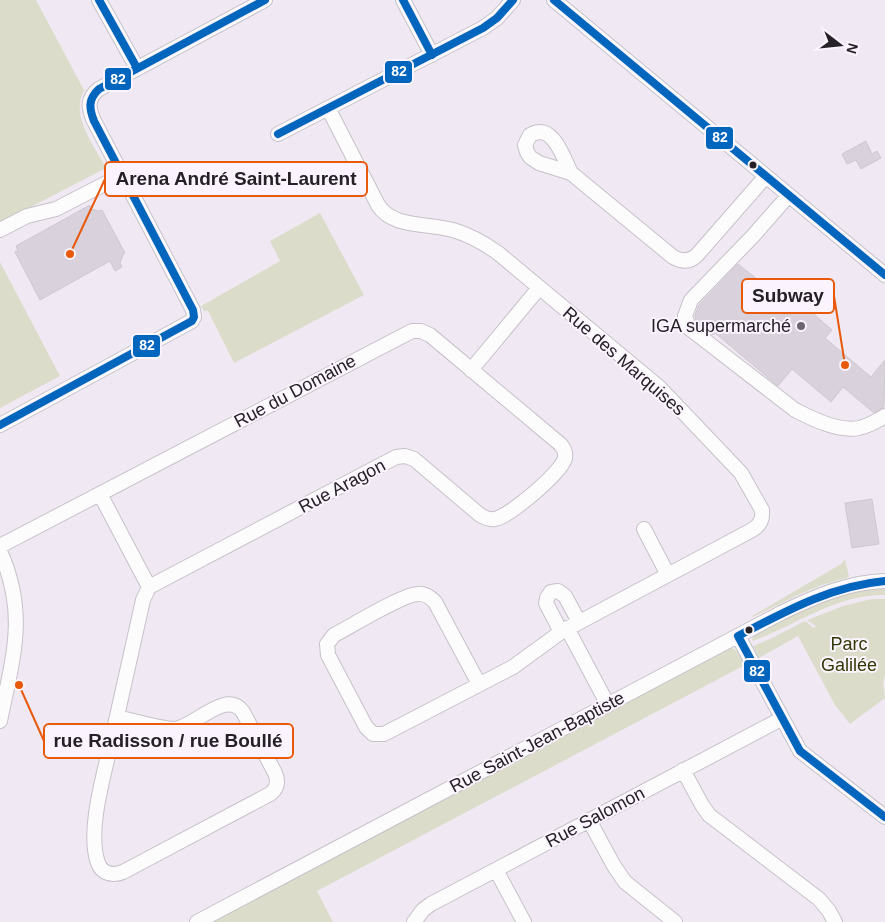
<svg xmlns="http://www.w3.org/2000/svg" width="885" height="922" viewBox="0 0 885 922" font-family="Helvetica,sans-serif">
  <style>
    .green { fill: #dbddca }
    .building { fill: #d9d1dc; stroke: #cec9d1 }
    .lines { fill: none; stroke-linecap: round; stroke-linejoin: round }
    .minor-casing { stroke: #c6c1c9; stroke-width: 16 }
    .minor { stroke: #fdfcfd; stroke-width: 14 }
    .bus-1-casing { stroke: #fbf4ff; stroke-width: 11 }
    .bus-1 { stroke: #0065bd; stroke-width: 8 }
    .bus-dot { fill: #252127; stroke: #fbf4ff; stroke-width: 2 }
    .poi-dot { fill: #6c676e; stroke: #fbf4ff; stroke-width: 2 }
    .labels { text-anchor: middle; stroke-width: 4; stroke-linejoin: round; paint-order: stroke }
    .poi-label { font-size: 18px; fill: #252127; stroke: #fbf4ff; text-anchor: end }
    .street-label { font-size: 18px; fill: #252127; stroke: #fbf4ff }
    .park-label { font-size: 18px; fill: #313905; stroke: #fbf4ff }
    .leader { fill: none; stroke: #e8590c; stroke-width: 2 }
    .callout-dot { fill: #e8590c; stroke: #fbf4ff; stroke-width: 2 }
    .callout { fill: #fbf4ff; stroke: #e8590c; stroke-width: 2 }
    .callout-label { font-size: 19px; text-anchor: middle; font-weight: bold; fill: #252127 }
    .line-badge { stroke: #fbf4ff; stroke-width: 2 }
    .badge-label { font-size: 14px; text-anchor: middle; font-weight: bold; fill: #fff }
  </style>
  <rect width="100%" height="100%" fill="#f0e9f3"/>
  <path class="green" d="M0 0H36L84 90C70 116 94 145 106 168L0 223Z
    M320 213 364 295 234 363 208 311H204L201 306 280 261 270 241Z
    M0 262 60 376 0 408Z
    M845 559 849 577 822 585 800 594 753 617 752 616 841 564Z
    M885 588V595C837 594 796 625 753 641L752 639 756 634C795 614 839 588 885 588Z
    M872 599H885V675L883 683 885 698 850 724 835 705 798 636 759 658 753 646 770 639 805 621 814 628 816 626 807 620 843 606Z
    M732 648 737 651 745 665 317 891 333 922H212L727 649Z"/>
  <path class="building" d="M866 141 872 154 877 151 881 158 861 169 856 160 847 164 842 154Z
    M90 205 91 209 99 211 102 210 125 253 123 255 120 263 122 267 115 271 110 261 40 300 15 252 18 251 16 246Z
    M738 264 762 283 763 288 768 292H773L789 305 795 298 832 330 825 338 871 377 885 360 884 407 874 413 843 387 831 402 792 369 778 386 715 333 713 335 696 323 695 315 699 305Z
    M872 499 879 544 852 548 845 503Z"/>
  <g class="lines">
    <defs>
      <path id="minor" d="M99 0 137 68
        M403 0 432 55
        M554 0 885 275
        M328 108 378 205C392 228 428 223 453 230 470 235 484 243 498 253L660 388 741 473 762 510C763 520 760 525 752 530L561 632 513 667 384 734H373L366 727 328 655 327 644 334 635C350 627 403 594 418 594 425 593 430 597 435 602L479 684
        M278 134 483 28 497 18 513 0
        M571 173C563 157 553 122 530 135L525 145 527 152 530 157 539 163 571 173 673 257C682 262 690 262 697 255L766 176
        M789 195 753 236 691 300 685 316 689 328 795 410C813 419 838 432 859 428 868 426 877 421 885 416
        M0 230 27 216 56 209 122 175
        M471 370 539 288
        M0 425 192 321 194 317 193 310 94 121C88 108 87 98 99 89L265 0
        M100 494 149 587 143 600C133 645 123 689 113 734 106 769 86 829 98 863 102 874 113 876 123 872L270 794C277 789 279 782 275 773L243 712C226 688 194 728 174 729 161 729 131 720 117 717
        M644 529 668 575
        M0 546 412 331H421L430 335 560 444C564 448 566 452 565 458 562 472 510 516 495 519 489 520 485 518 480 515L414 459 405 456 396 457 149 587
        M0 551C28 614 13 657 0 721
        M567 628 608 705
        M561 632 546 603 547 598 551 592 558 591 565 596 579 622
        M738 636 800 751 885 817
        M683 770 702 805 709 815 819 899 829 911 835 922
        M589 820 614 866 625 882 675 922
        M496 870 524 922
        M197 922 781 613C814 597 848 582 885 581
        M414 922 423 910 431 904 781 719"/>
    </defs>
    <use href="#minor" class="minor-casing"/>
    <use href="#minor" class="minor"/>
    <defs>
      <path id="bus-1" d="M99 0 137 68
        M403 0 432 55
        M554 0 885 275
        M278 134 483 28 497 18 513 0
        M0 425 192 321 194 317 193 310 94 121C89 108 88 99 99 89L265 0
        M885 581C831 586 786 611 738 636L800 751 885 817"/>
    </defs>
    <use href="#bus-1" class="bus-1-casing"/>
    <use href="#bus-1" class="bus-1"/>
  </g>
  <g class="bus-dot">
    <circle cx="753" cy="165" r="4.5"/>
    <circle cx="749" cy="630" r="4.5"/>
  </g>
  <circle class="poi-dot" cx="801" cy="326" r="5"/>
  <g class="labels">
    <g class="poi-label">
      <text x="791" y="332">IGA supermarché</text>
    </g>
    <g class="street-label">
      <text transform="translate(624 361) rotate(41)" y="6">Rue des Marquises</text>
      <text transform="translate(295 391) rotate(-28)" y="6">Rue du Domaine</text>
      <text transform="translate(342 486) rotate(-28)" y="6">Rue Aragon</text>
      <text transform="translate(537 742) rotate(-28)" y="6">Rue Saint-Jean-Baptiste</text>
      <text transform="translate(595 817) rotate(-28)" y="6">Rue Salomon</text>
    </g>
    <g class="park-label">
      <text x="849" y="650">Parc<tspan x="849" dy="21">Galilée</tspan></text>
    </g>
  </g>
  <path class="leader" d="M70 254L105 179M845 365L834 296M19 685L44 741"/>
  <g class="callout-dot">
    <circle cx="70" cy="254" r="5"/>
    <circle cx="845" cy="365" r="5"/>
    <circle cx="19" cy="685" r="5"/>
  </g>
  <g class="callout">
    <rect x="105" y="162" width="262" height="34" rx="5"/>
    <rect x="742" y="279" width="92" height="34" rx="5"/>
    <rect x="44" y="724" width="249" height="34" rx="5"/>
  </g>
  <g class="callout-label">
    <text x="236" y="185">Arena André Saint-Laurent</text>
    <text x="788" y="302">Subway</text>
    <text x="168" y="747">rue Radisson / rue Boullé</text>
  </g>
  <g class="line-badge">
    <rect x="384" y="60" width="29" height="24" rx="5" fill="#0065bd"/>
    <rect x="104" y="67" width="28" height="24" rx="5" fill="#0065bd"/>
    <rect x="705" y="126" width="29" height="24" rx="5" fill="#0065bd"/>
    <rect x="132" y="334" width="29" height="24" rx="5" fill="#0065bd"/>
    <rect x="743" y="659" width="28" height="24" rx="5" fill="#0065bd"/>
  </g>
  <g class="badge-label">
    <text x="399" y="76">82</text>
    <text x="118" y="84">82</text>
    <text x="720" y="142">82</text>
    <text x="147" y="350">82</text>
    <text x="757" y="676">82</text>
  </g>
  <g transform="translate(840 45) rotate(106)" stroke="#fbf4ff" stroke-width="4" paint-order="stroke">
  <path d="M0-4L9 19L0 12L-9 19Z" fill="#252127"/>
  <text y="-8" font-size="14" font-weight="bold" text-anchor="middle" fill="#252127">N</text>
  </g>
</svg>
